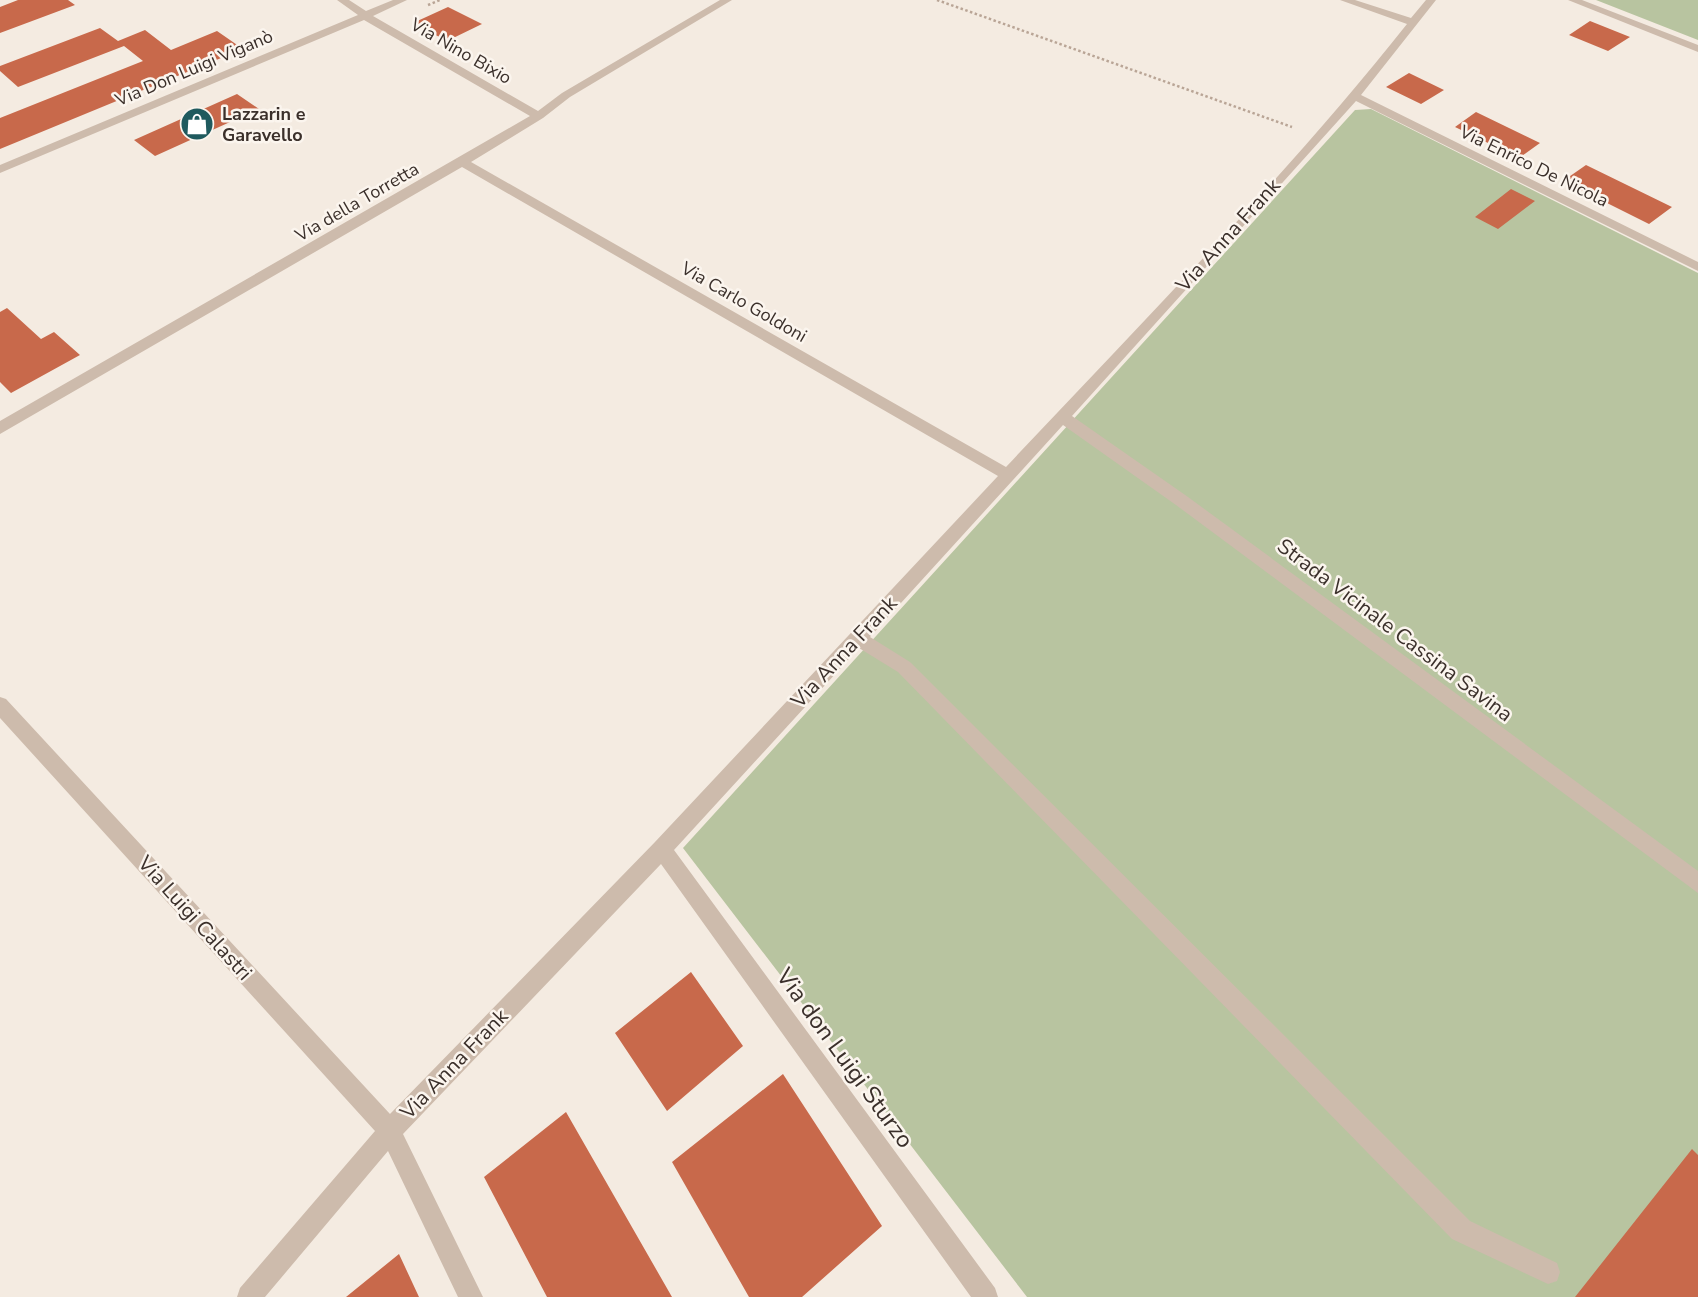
<svg xmlns="http://www.w3.org/2000/svg" width="1698" height="1297" viewBox="0 0 1698 1297" font-family="'Nunito Sans',sans-serif">
  <style>
    .green { fill: #b8c4a0 }
    .building { fill: #c8694b }
    .lines { fill: none; stroke-linecap: round; stroke-linejoin: round }
    .path { stroke: #b9a596; stroke-width: 2.5; stroke-dasharray: 2.5 2.5; stroke-linecap: butt }
    .minor { fill: #cdbbac; fill-rule: evenodd }
    .labels { text-anchor: middle; stroke-width: 5; stroke-linejoin: round; paint-order: stroke }
    .far-street-label { font-size: 18px; fill: #3b302b; stroke: #fbf5ee }
    .far-poi-label { font-size: 18px; font-weight: bold; fill: #3b302b; stroke: #fbf5ee; text-anchor: start }
    .street-label { font-size: 21px; fill: #3b302b; stroke: #fbf5ee }
    .near-street-label { font-size: 24px; fill: #3b302b; stroke: #fbf5ee }
  </style>
  <rect width="100%" height="100%" fill="#f4ebe1"/>
  <path class="green" d="M1596 0H1698V40Z
    M1371 109 1698 273V1297H1027L683 848 1355 110Z"/>
  <path class="building" d="M18 0H68L75 5 0 33V7Z
    M448 7 482 24 447 41 413 23Z
    M1590 21 1630 37 1608 51 1569 35Z
    M100 28 118 41 145 30 171 50 217 31 243 49 0 149V118L143 61 124 46 18 87 0 71V66Z
    M1409 73 1444 90 1421 104 1386 87Z
    M237 94 259 109 155 156 134 140Z
    M1476 112 1540 143 1519 158 1455 127Z
    M1586 165 1672 207 1649 224 1563 181Z
    M1511 189 1535 201 1498 229 1475 217Z
    M7 308 41 339 54 332 80 355 11 393 0 382V312Z
    M691 972 743 1046 667 1111 615 1033Z
    M783 1074 882 1226 802 1297H749L672 1162Z
    M566 1112 672 1297H547L484 1177Z
    M1692 1149 1698 1155V1297H1575Z
    M399 1254 419 1297H346Z"/>
  <g class="lines">
    <path class="path" d="M937 0 1292 127
      M428 5 440 0"/>
    <path class="minor" d="M337 0H349L366 11 393 0H407L373 16 538 111 562 93 720 0H732L570 97 543 118 471 162 1006 467C1142 322 1284 179 1407 24L1340 0H1355L1411 18 1426 0H1436L1361 95 1698 262V271L1356 101 1072 416 1188 497 1698 871V893L1176 505 1063 425 870 637 910 662 1470 1221 1557 1263 1560 1272 1557 1281 1548 1284 1452 1239 898 672 859 648 674 850 995 1288 998 1297H971L661 864 403 1134 483 1297H458L388 1151 265 1297H237L240 1288 375 1131 0 718V697L6 699 390 1114 655 842 998 476 462 167 0 434V421L530 116 364 20 0 173V165L358 15Z
      M1568 0H1582L1698 45V52Z"/>
  </g>
  <defs>
    <symbol id="shop-disc" viewBox="-11 -11 22 22"><circle r="9.5" fill="#1f5a5e" stroke="#fbf5ee"/><path d="M-5-2.5h2.3a2.7 3.5 0 0 1 5.4 0H5L5.5 6h-11ZM-1.5-2.5h3a1.5 2.3 0 0 0-3 0Z" fill="#fff"/></symbol>
  </defs>
  <g fill-rule="evenodd">
    <use href="#shop-disc" x="178" y="105" width="38" height="38"/>
  </g>
  <g class="labels">
    <g class="far-street-label">
      <text transform="translate(461 51) rotate(30)" y="6">Via Nino Bixio</text>
      <text transform="translate(194 68) rotate(-23)" y="6">Via Don Luigi Viganò</text>
      <text transform="translate(1534 166) rotate(26)" y="6">Via Enrico De Nicola</text>
      <text transform="translate(357 202) rotate(-30)" y="6">Via della Torretta</text>
      <text transform="translate(744 302) rotate(30)" y="6">Via Carlo Goldoni</text>
    </g>
    <g class="far-poi-label">
      <text x="222" y="120">Lazzarin e<tspan x="222" dy="21">Garavello</tspan></text>
    </g>
    <g class="street-label">
      <text transform="translate(1228 235) rotate(-48)" y="7">Via Anna Frank</text>
      <text transform="translate(1395 630) rotate(37)" y="7">Strada Vicinale Cassina Savina</text>
      <text transform="translate(844 652) rotate(-47)" y="7">Via Anna Frank</text>
      <text transform="translate(195 918) rotate(48)" y="7">Via Luigi Calastri</text>
      <text transform="translate(454 1064) rotate(-46)" y="7">Via Anna Frank</text>
    </g>
    <g class="near-street-label">
      <text transform="translate(845 1058) rotate(54)" y="8">Via don Luigi Sturzo</text>
    </g>
  </g>
</svg>
